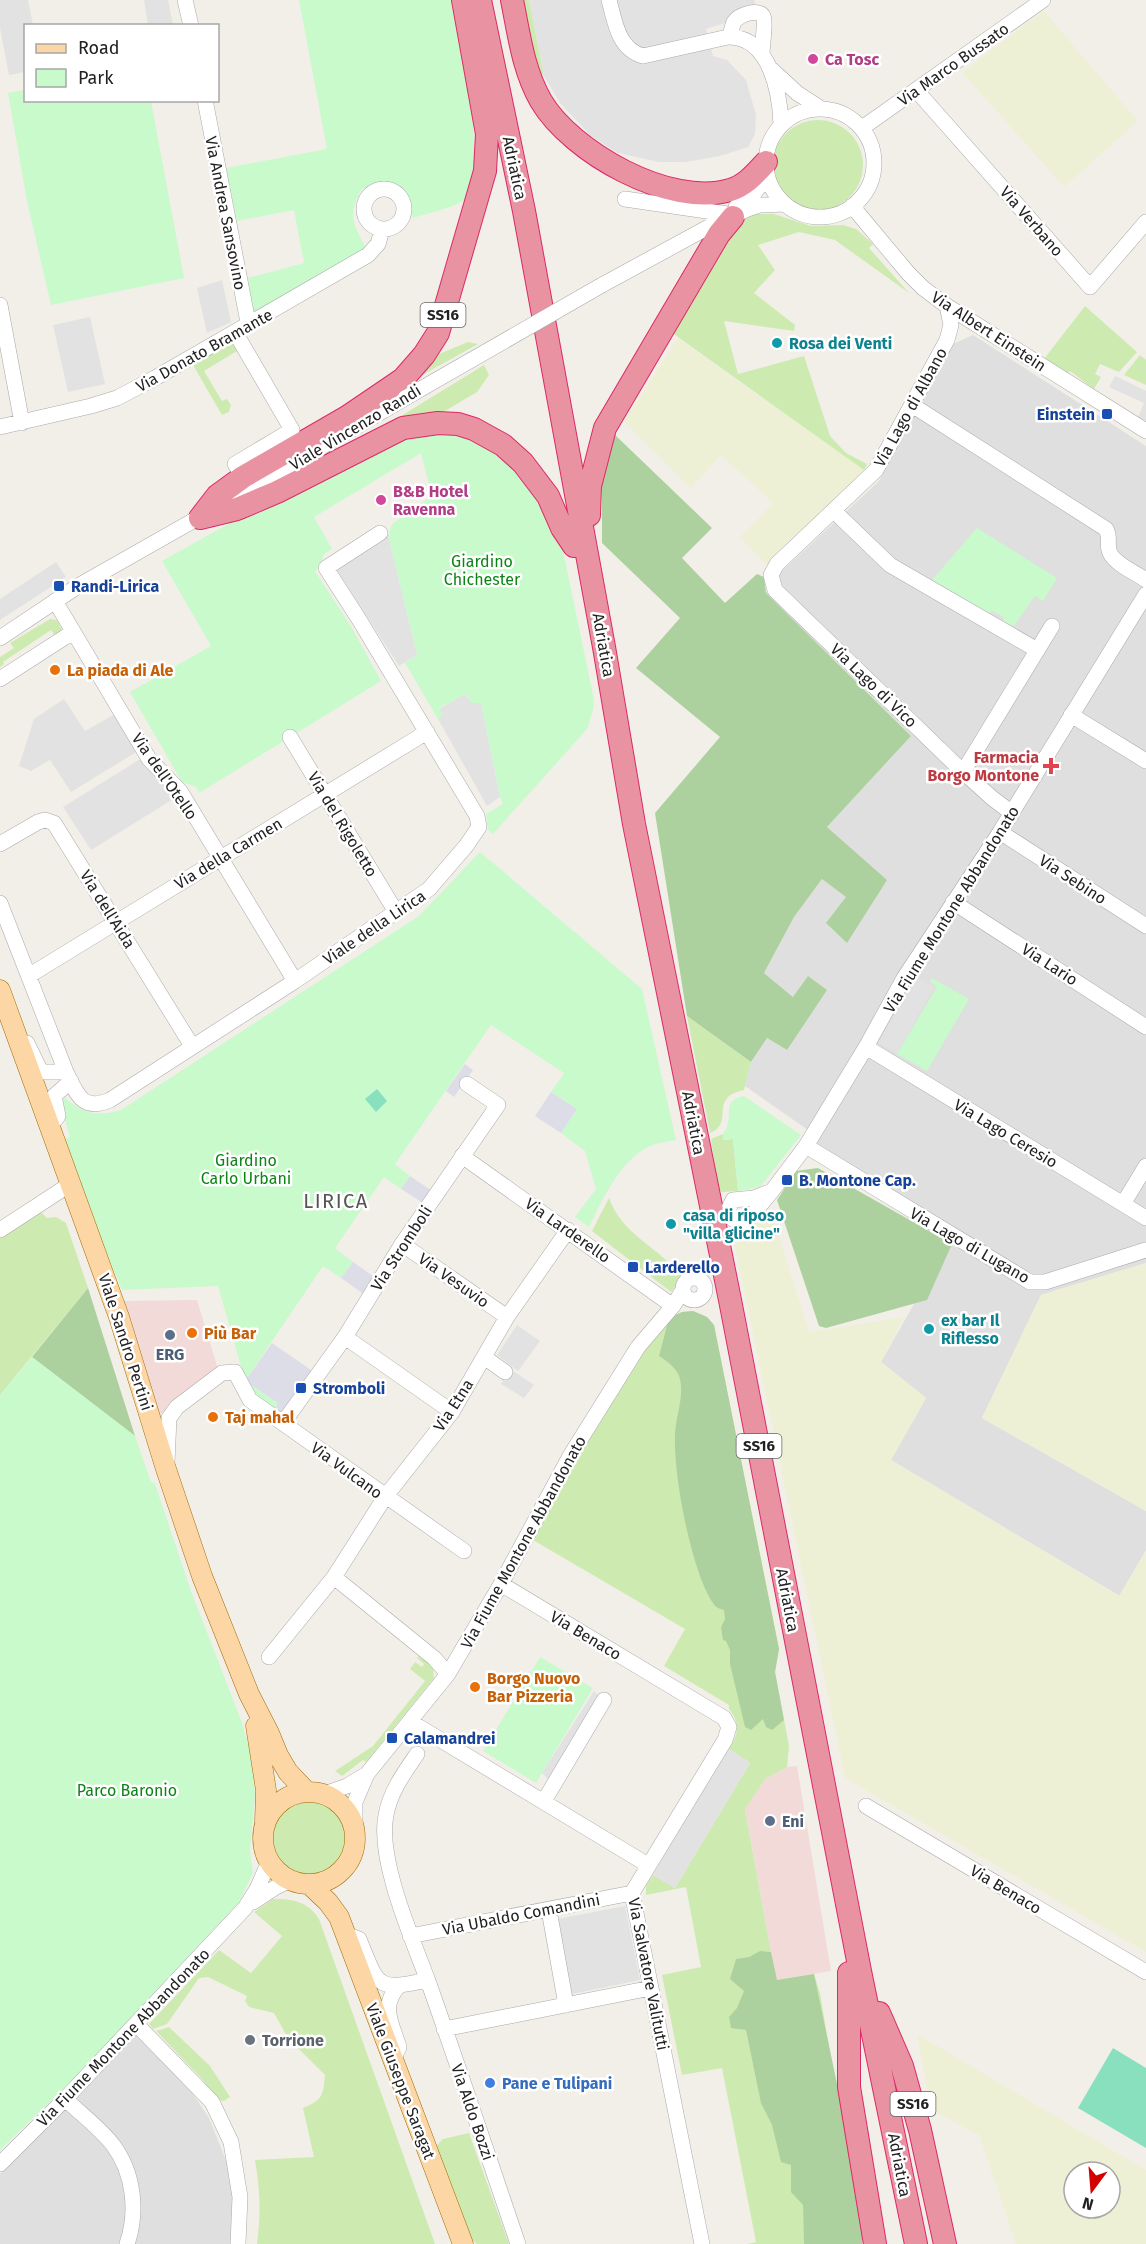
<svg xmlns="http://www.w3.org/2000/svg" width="1146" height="2244" viewBox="0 0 1146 2244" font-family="'Fira Sans',sans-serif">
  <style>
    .residential { fill: #e0dfdf }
    .commercial { fill: #f2dad9 }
    .farmland { fill: #eef0d5; fill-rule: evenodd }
    .grass { fill: #cdebb0 }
    .forest { fill: #add19e }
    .park { fill: #c8facc }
    .pitch { fill: #88e0be }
    .parking { fill: #e2e2e2 }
    .plaza { fill: #dddde8 }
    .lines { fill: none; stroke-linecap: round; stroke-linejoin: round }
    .minor-casing { stroke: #a9a9a9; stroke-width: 16 }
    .major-casing { stroke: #a06b00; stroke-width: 21 }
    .highway-casing { stroke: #dc2a67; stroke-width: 24 }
    .minor { stroke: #fff; stroke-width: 15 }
    .major { stroke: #fcd6a4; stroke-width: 20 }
    .highway { stroke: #e892a2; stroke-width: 22 }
    .minor-bridge-casing { stroke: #a9a9a9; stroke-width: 16; stroke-linecap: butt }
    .minor-bridge { stroke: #fff; stroke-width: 15 }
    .hotel-dot { fill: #d1479c; stroke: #fff; stroke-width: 2 }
    .culture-dot { fill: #0f9aa8; stroke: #fff; stroke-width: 2 }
    .transit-dot { fill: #1a4fb4; stroke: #fff; stroke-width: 2 }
    .food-dot { fill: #e8710a; stroke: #fff; stroke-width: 2 }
    .health-dot { fill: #e0444e; stroke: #fff; stroke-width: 2 }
    .service-dot { fill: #5c6f8a; stroke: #fff; stroke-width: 2 }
    .worship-dot { fill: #6b7280; stroke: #fff; stroke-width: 2 }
    .shop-dot { fill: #3f7fe0; stroke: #fff; stroke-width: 2 }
    .labels { text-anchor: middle; stroke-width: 5; stroke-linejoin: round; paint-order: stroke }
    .shield { fill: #fff; stroke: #646464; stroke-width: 1.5 }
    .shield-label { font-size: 15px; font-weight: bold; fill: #222 }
    .hotel-label { font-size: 16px; font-weight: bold; fill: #b23c85; stroke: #fff; text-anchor: start }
    .street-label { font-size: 16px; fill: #222; stroke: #fff }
    .culture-label { font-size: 16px; font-weight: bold; fill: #0d838f; stroke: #fff; text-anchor: start }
    .transit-label { font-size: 16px; font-weight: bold; fill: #164399; stroke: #fff; text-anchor: start }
    .park-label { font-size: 16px; fill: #0c8416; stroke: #fff }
    .food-label { font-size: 16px; font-weight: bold; fill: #c56008; stroke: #fff; text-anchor: start }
    .health-label { font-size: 16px; font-weight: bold; fill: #be3a42; stroke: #fff; text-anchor: end }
    .service-label { font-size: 16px; font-weight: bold; fill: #4e5e75; stroke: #fff }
    .worship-label { font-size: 16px; font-weight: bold; fill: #5b616d; stroke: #fff; text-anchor: start }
    .shop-label { font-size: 16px; font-weight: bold; fill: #366cbe; stroke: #fff; text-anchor: start }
    .quarter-label { font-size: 20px; letter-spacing: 1.5px; fill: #555; stroke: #fff }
  </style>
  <rect width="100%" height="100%" fill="#f2efe9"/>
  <path class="residential" d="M973 335 1146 446V1263L1041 1295 982 1418 1146 1511V1550L1120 1596 891 1460 926 1398 881 1362 951 1239 811 1151 818 1137 745 1086 751 1062 767 1038 787 1050 793 997 764 973 794 917 822 879 847 897 886 880 827 827 911 736 766 593 782 571 879 481 951 345Z
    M135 2035 185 2082 209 2118 227 2163 234 2194 232 2244H0V2174Z"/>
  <path class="commercial" d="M197 1300 218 1369 158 1416 121 1301Z
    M797 1766 831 1971 776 1980 745 1808 765 1779 787 1767Z"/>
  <path class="farmland" d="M1044 11 1138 121 1064 187 962 72Z
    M678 338 864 470 767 565 740 537 773 503 721 455 691 488 624 421Z
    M770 1208 809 1332 904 1317 881 1362 926 1398 891 1460 1119 1596 1146 1550V1952L845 1778 734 1242Z
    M1146 1263V1511L982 1418 1041 1295Z
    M917 2034 1146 2170V2244H1016L979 2135 931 2110ZM1074 2172H1110V2208H1074Z"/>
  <path class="grass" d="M516 0H529L544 76 528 57Z
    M773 165a45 45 0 1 1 90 0a45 45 0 1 1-90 0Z
    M754 214H774L811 226 843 225 856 229 873 244 869 248 909 293 835 240 799 232 758 245 775 270 754 293 795 325 794 331 724 321 738 374 804 356 830 436 846 453 867 464 864 470 668 330 740 222Z
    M1085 306 1137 352 1119 372 1100 364 1095 374 1101 377 1094 389 1070 371 1068 373 1044 359Z
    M231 341 237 351 204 371 222 401 227 399 231 405 229 412 222 415 193 365Z
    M468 342 478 344 415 379 439 354Z
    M1140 355 1146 360V385L1124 375Z
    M484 365 489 375 477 392 445 411 380 429Z
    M50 619 57 620 62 630 56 638 51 630 3 662 4 664 0 667V657L14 648 10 643Z
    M687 1016 751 1062 744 1090C707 1098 736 1123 710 1133Z
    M723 1134V1140L733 1139 738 1191 722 1192 718 1189 711 1139Z
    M609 1198C622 1235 660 1248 683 1277L671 1292 592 1231Z
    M41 1212 47 1218 56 1217 66 1223 88 1288 0 1395V1238Z
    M693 1311 707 1317 714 1325 779 1649 775 1672 789 1746 787 1767 765 1779 745 1809 776 1980 814 1974 820 1993 862 2244H747L756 2242 722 2068 682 2075 662 1975 701 1967 686 1887 646 1895V1886L653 1875 675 1888 750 1763 729 1749C738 1734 741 1724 729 1709V1705L664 1666 685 1629 533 1540 551 1502 612 1395 649 1341 682 1312Z
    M421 1654 420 1658 424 1660 426 1658 433 1666 434 1678 366 1762 363 1760 342 1776 335 1771 373 1746 425 1681 410 1669 415 1662 422 1667 424 1664 417 1658Z
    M273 1837a38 38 0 1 1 76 0a38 38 0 1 1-76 0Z
    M273 1899C292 1899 308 1901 319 1919L435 2244H257C261 2215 260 2189 255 2160L314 2157 303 2108C323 2100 323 2095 325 2075L288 2038 274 2013 249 2007 245 2001 247 1996 208 1977 199 1978 167 2024 153 2029 149 2024 219 1950 251 1973 282 1936 254 1912Z
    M169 2027 210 2066 230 2097 224 2101 217 2100 203 2080 156 2031Z
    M469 2133 509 2244H477L465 2233 436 2146 443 2139Z"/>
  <path class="forest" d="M613 433 712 528 682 558 725 603 757 574 764 577 766 593 911 736 827 827 887 880 847 943 826 923 846 897 822 879 794 917 764 973 793 997 808 976 827 990 787 1050 767 1038 751 1062 687 1016 655 813 720 737 636 668 680 618 602 543V467Z
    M818 1168 952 1244 927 1300 826 1328 819 1326 777 1200 796 1171Z
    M88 1288 135 1436 32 1357Z
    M693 1311 707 1317 714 1325 779 1649 775 1672 784 1720 772 1730 766 1727 763 1719 751 1730 745 1727 730 1664V1650L726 1641 723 1640 721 1627 725 1619 724 1610C720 1609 715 1607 713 1603 691 1571 673 1473 675 1434 676 1416 684 1397 680 1379 678 1369 667 1361 659 1356L669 1318 682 1312Z
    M760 1951 771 1952 777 1980 814 1974 849 2141 862 2220V2244H804L803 2205 791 2192V2165L781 2162 772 2125 761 2103 746 2030 731 2028 729 2017 737 2008 744 1991 730 1979 736 1959 749 1957Z"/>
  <path class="park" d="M299 0H453C460 36 490 173 465 199 457 207 425 214 413 218L408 198 396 186 376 185 362 189C346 216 354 224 367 250L253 317 248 278 304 263 294 210 237 221 226 168 327 149Z
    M25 90 26 100 151 101 184 278 51 305 27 201 8 93Z
    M404 432 467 434 521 469 560 536 594 700 593 710 587 729 493 834 488 830 486 814 503 804 500 797 481 703 472 704 466 694 439 708 444 716 438 719 405 663 417 655 388 535 392 524 432 496 421 453 314 517 332 549 324 554 321 564 315 571 352 628 381 681 199 793 196 787 182 782 130 692 211 646 162 561 270 501Z
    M977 528 1057 578 1043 601 1035 596 1014 626 1003 621 1004 617 992 611 989 613 932 580Z
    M480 852 642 989 676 1140C666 1142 657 1143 648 1147 619 1162 603 1199 589 1227L575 1217 596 1189 585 1151 561 1133 577 1109 551 1092 564 1073 491 1025 395 1164 410 1176 401 1189 384 1177 335 1248 353 1262 341 1278 323 1266 245 1381 278 1403 273 1411 252 1395 247 1387 218 1286 122 1290 92 1217 65 1139 70 1137 60 1103 65 1098C86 1114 95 1117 121 1110L419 916Z
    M932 978 969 999 927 1071 897 1054 937 987 930 982Z
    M744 1096 801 1135 760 1187 738 1191 733 1139 723 1140C722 1133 725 1132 727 1127 732 1112 723 1100 744 1096Z
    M32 1357 135 1436 151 1482 155 1484 191 1591 241 1720 251 1754 255 1794 250 1850 253 1873 239 1902 79 2073 0 2150V1395Z
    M540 1657 593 1688 536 1783 483 1751Z"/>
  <path class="pitch" d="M377 1089 387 1101 376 1112 365 1099Z
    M1113 2048 1146 2068V2148L1078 2108Z"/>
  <path class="parking" d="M0 0H28L33 25 26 26 25 72 9 75 0 28Z
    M144 0H168L173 25H148Z
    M529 0H754L756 8 728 22 706 29 713 56 727 60 746 80 756 115 755 134 748 147 720 156 686 162H659L618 153 591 136 560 103 544 76Z
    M222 280 231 322 207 333 197 288Z
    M90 317 105 384 68 392 53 325Z
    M1115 376 1146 391V421L1138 417 1144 403 1109 387Z
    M388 535 417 655 399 666 337 570Z
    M56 562 66 577 0 620V599Z
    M465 694 472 703H481L500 797 487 806 438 719 443 715 439 709Z
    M64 699 85 731 115 714 138 751 71 792 50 760 31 771 19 766 34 719Z
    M142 758 175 798 91 850 63 807Z
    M916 977 934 987 897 1053 879 1043Z
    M517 1325 540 1341 518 1371 497 1355Z
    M510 1369 534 1385 524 1398 501 1384Z
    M594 1691 599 1696 550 1781 542 1773Z
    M727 1748 750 1763 675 1888 653 1875Z
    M625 1906 640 1980 572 1994 557 1919Z"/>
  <path class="plaza" d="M465 1064 473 1070 454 1097 446 1091Z
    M551 1092 577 1109 561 1133 535 1116Z
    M410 1176 432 1191 423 1203 401 1189Z
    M353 1262 376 1278 365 1295 341 1278Z
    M272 1343 314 1372 283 1416 273 1411 278 1403 245 1381Z"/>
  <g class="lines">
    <defs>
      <path id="minor" d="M185 0 191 26
        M609 0C615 22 618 49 643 56L728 37C770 36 780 93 781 125
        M730 37C731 32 732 26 734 22 738 15 758 8 763 16 766 21 762 47 762 55
        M771 69 797 93 820 108
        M916 90 1090 287 1146 222
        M205 100 247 317 250 324
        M766 163a54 54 0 1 1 108 0a54 54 0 1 1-108 0Z
        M862 128 1043 0
        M364 209a20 20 0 1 1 40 0a20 20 0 1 1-40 0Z
        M625 199 727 214
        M852 206 908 273 923 288 947 306 1146 431
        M736 207 752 196 767 176
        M602 285 714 224 748 209 760 205 785 204
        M0 305 22 423
        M947 306 951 325 947 340 876 470 777 564 771 575 775 590 960 769 992 798 1012 813
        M235 332 292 430 235 464 243 477
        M912 405 1106 529C1111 537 1106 545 1110 553 1115 564 1136 573 1146 580
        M0 427 91 406 117 398 155 378 368 255 378 244 382 230
        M834 511 890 565 1037 650
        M55 601 149 759 180 791 295 981
        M0 638 78 586 279 472 405 398
        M0 679 73 632
        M1071 715 1146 761
        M290 737 396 912
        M963 772 1052 626
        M1000 832 1146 926
        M0 844 38 822 45 820 54 823 192 1046
        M953 902 1146 1027
        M0 903 66 1072C77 1094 82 1112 110 1100L295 981 429 889 466 846 479 827 477 816 360 621 326 568 380 533
        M30 975 427 732
        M27 1043 41 1072H66
        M866 1047 1146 1218
        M49 1128 58 1116 54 1096 71 1081
        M806 1146 1030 1282H1045L1146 1250
        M462 1156 673 1306
        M772 1191 806 1146 866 1047 904 978 1000 832 1146 594
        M772 1191 747 1221C737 1224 730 1220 728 1210L733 1200 754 1198Z
        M1123 1204 1146 1166
        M0 1230 72 1183
        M402 1244 507 1317
        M683 1289a11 11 0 1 1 22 0a11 11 0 1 1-22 0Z
        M345 1337 452 1412
        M484 1357 505 1372
        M283 1423 345 1337 402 1244 498 1105 467 1084
        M167 1462 169 1418 177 1407 222 1373 235 1372 250 1400 464 1551
        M334 1577 434 1658 448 1674
        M501 1584 724 1718 729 1727 725 1740 632 1893 702 2244
        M269 1657 334 1577 385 1497 452 1412 507 1317 568 1230
        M411 1722 648 1865
        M417 1754C404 1773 390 1792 386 1815 377 1859 412 1938 428 1981 459 2068 488 2156 518 2244
        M324 1794 347 1786 367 1774
        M544 1801 604 1700
        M866 1806 1146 1972
        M355 1828V1802L367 1774 448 1674 501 1584 570 1456 638 1347 673 1306 683 1290
        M253 1902 276 1887 290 1880
        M549 1910 566 2005
        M345 1934 359 1939C378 1985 375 1992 427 1980
        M410 1936 632 1893
        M137 2025 212 2102 231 2142 240 2197 238 2244
        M444 2029 651 1988
        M393 2060 399 2047C392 2024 380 2006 398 1987
        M65 2099C81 2114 100 2128 113 2145 134 2173 138 2212 127 2244
        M0 2164 65 2099 245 1908 257 1889 269 1862"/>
      <path id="major" d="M0 990 119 1317 166 1469 202 1576 249 1694 269 1733 278 1755 288 1772 307 1792
        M256 1726 266 1790 265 1821
        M263 1838a46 46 0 1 1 92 0a46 46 0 1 1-92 0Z
        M310 1885 328 1902 339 1917 463 2244"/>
      <path id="highway" d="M480 0 524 211 604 647 634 824 730 1300 860 1971 916 2244
        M512 0C519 34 523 70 541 101 571 152 670 208 730 190 745 186 756 173 766 162
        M589 515 590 486 605 428 719 234 733 217
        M200 518 217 496 243 477 347 417 403 379 424 355 438 333 485 171 487 134 463 0
        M200 518 237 509 277 492 403 428 438 423 458 424 474 429 503 445 523 463 548 496 562 528 574 546
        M849 1973V2087L875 2244
        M879 2013 902 2066 920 2130 945 2244"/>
    </defs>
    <use href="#minor" class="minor-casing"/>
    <use href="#major" class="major-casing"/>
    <use href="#highway" class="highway-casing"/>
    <use href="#minor" class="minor"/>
    <use href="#major" class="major"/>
    <use href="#highway" class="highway"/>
    <defs>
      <path id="minor-bridge" d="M405 398 602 285"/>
    </defs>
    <use href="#minor-bridge" class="minor-bridge-casing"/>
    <use href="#minor-bridge" class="minor-bridge"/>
  </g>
  <g class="hotel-dot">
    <circle cx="813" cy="59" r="6"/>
    <circle cx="381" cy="500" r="6"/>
  </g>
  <g class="culture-dot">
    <circle cx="777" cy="343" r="6"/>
    <circle cx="671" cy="1224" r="6"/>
    <circle cx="929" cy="1329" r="6"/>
  </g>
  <g class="transit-dot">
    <rect x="1101" y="408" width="12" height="12" rx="3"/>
    <rect x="53" y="580" width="12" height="12" rx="3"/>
    <rect x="781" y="1174" width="12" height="12" rx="3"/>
    <rect x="627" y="1261" width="12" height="12" rx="3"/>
    <rect x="295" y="1382" width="12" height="12" rx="3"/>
    <rect x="386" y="1732" width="12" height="12" rx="3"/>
  </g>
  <g class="food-dot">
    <circle cx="55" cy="670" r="6"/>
    <circle cx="192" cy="1333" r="6"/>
    <circle cx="213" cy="1417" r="6"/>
    <circle cx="475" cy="1687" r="6"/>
  </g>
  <path class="health-dot" d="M1048 757h6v6h6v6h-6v6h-6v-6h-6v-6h6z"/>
  <g class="service-dot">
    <circle cx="170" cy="1335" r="6"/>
    <circle cx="770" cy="1821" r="6"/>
  </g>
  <circle class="worship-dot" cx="250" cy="2040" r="6"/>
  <circle class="shop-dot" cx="490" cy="2083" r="6"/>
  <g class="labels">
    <g class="shield">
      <rect x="420.5" y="303" width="45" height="24" rx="4.5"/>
      <rect x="736.5" y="1434" width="45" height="24" rx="4.5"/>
      <rect x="890.5" y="2092" width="45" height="24" rx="4.5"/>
    </g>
    <g class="shield-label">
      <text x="443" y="320">SS16</text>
      <text x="759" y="1451">SS16</text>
      <text x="913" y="2109">SS16</text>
    </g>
    <g class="hotel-label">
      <text x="825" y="65">Ca Tosc</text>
      <text x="393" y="497">B&amp;B Hotel<tspan x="393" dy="18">Ravenna</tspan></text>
    </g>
    <g class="street-label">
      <text transform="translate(953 64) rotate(-35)" y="6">Via Marco Bussato</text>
      <text transform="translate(515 168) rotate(78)" y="6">Adriatica</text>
      <text transform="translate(226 213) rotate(79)" y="6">Via Andrea Sansovino</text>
      <text transform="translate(1032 221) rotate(49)" y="6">Via Verbano</text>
      <text transform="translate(989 331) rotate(33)" y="6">Via Albert Einstein</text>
      <text transform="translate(204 350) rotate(-29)" y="6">Via Donato Bramante</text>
      <text transform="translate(910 407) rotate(-61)" y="6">Via Lago di Albano</text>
      <text transform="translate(355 427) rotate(-31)" y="6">Viale Vincenzo Randi</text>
      <text transform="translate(604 645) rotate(80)" y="6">Adriatica</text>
      <text transform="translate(874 685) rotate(44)" y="6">Via Lago di Vico</text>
      <text transform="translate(165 776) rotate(55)" y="6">Via dell'Otello</text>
      <text transform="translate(343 824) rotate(59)" y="6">Via del Rigoletto</text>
      <text transform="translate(228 853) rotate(-31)" y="6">Via della Carmen</text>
      <text transform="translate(1073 879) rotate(33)" y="6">Via Sebino</text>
      <text transform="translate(108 909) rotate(58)" y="6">Via dell'Aida</text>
      <text transform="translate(951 909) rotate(-58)" y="6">Via Fiume Montone Abbandonato</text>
      <text transform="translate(374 927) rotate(-34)" y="6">Viale della Lirica</text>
      <text transform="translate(1050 964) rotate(33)" y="6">Via Lario</text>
      <text transform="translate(694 1123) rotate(79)" y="6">Adriatica</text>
      <text transform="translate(1006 1133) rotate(31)" y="6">Via Lago Ceresio</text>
      <text transform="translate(568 1230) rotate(35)" y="6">Via Larderello</text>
      <text transform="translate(970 1245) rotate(30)" y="6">Via Lago di Lugano</text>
      <text transform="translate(401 1248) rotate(-57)" y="6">Via Stromboli</text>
      <text transform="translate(454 1280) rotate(35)" y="6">Via Vesuvio</text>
      <text transform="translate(126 1342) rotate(72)" y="6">Viale Sandro Pertini</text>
      <text transform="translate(453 1405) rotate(-57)" y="6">Via Etna</text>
      <text transform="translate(347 1470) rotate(36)" y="6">Via Vulcano</text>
      <text transform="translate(523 1542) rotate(-61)" y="6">Via Fiume Montone Abbandonato</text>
      <text transform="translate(788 1600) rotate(79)" y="6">Adriatica</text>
      <text transform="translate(586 1635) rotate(31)" y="6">Via Benaco</text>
      <text transform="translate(1006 1889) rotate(31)" y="6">Via Benaco</text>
      <text transform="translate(521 1914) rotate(-11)" y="6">Via Ubaldo Comandini</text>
      <text transform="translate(649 1974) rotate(79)" y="6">Via Salvatore Valitutti</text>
      <text transform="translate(123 2037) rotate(-46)" y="6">Via Fiume Montone Abbandonato</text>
      <text transform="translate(401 2081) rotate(69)" y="6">Viale Giuseppe Saragat</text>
      <text transform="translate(473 2112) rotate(71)" y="6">Via Aldo Bozzi</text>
      <text transform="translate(900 2165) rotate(79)" y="6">Adriatica</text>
    </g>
    <g class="culture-label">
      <text x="789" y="349">Rosa dei Venti</text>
      <text x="683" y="1221">casa di riposo<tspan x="683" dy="18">"villa glicine"</tspan></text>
      <text x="941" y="1326">ex bar Il<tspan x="941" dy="18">Riflesso</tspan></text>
    </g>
    <g class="transit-label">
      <text x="1095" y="420" text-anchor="end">Einstein</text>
      <text x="71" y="592">Randi-Lirica</text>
      <text x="799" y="1186">B. Montone Cap.</text>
      <text x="645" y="1273">Larderello</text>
      <text x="313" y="1394">Stromboli</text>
      <text x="404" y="1744">Calamandrei</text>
    </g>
    <g class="park-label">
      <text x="482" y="567">Giardino<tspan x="482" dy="18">Chichester</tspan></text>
      <text x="246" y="1166">Giardino<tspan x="246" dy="18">Carlo Urbani</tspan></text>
      <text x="127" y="1796">Parco Baronio</text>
    </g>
    <g class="food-label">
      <text x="67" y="676">La piada di Ale</text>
      <text x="204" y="1339">Più Bar</text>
      <text x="225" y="1423">Taj mahal</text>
      <text x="487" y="1684">Borgo Nuovo<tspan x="487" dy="18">Bar Pizzeria</tspan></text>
    </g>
    <g class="health-label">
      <text x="1039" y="763">Farmacia<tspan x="1039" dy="18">Borgo Montone</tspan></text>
    </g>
    <g class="service-label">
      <text x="170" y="1360">ERG</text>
      <text x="782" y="1827" text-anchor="start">Eni</text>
    </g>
    <g class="worship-label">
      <text x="262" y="2046">Torrione</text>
    </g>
    <g class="shop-label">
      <text x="502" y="2089">Pane e Tulipani</text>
    </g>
    <g class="quarter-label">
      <text x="336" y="1208">LIRICA</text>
    </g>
  </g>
  <rect x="24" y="24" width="195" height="78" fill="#ffffff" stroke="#a7a7a7" stroke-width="1.5"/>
  <rect x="36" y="44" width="30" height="9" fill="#fcd6a4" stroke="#a7a7a7" stroke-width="1.5"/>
  <text x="78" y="54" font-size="18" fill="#222222">Road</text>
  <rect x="36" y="69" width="30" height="18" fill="#c8facc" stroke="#a7a7a7" stroke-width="1.5"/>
  <text x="78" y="84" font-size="18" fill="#222222">Park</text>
  <g transform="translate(1092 2190) rotate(196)"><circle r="28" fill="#ffffff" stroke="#a7a7a7" stroke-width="1.5"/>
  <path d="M0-4.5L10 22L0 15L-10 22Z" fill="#d40000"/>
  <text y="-9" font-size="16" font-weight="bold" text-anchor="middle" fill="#222222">N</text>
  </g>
</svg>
